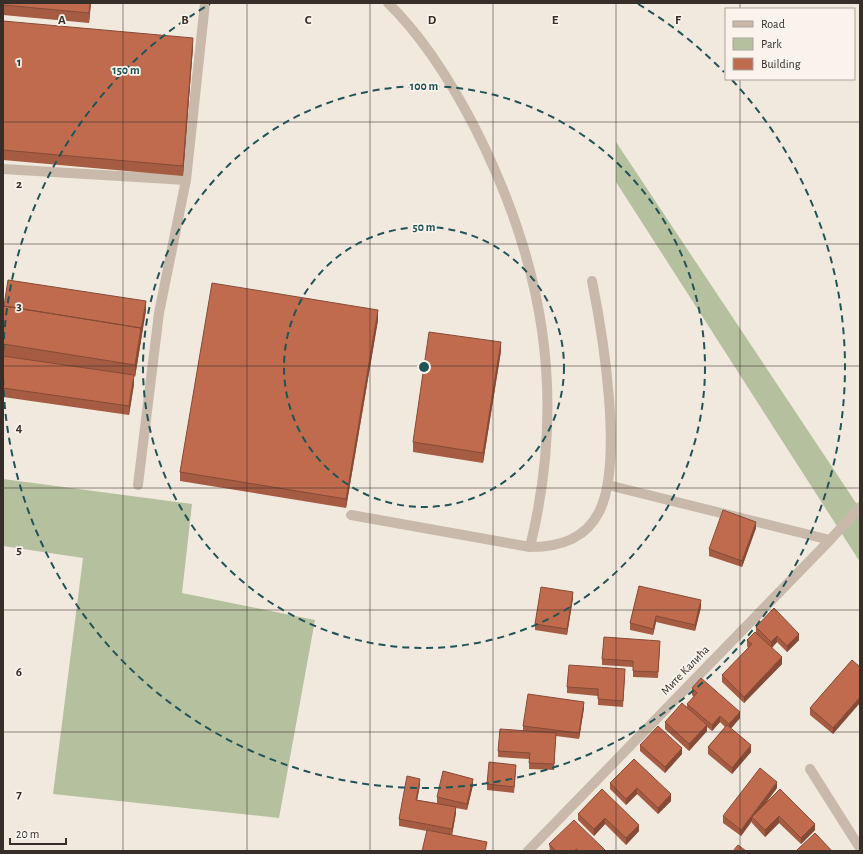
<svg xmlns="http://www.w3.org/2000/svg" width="863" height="854" viewBox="0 0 863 854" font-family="'Alegreya Sans',sans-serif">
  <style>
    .green { fill: #b5c09f }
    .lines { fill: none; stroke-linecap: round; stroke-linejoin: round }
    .minor { stroke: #c9b9ab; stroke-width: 10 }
    .wall { fill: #a55c43 }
    .shaded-wall { fill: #864b37 }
    .building { fill: #c06b4e; stroke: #864b37 }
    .grid { fill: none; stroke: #372e2a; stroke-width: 1; stroke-opacity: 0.55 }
    .ring { fill: none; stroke: #215357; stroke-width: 2; stroke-dasharray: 7 5 }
    .labels { text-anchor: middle; stroke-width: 3.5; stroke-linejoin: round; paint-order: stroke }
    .street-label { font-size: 12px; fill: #372e2a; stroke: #f9f3eb }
    .grid-label { font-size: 13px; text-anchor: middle; font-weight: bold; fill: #372e2a; stroke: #f9f3eb; stroke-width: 3.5; stroke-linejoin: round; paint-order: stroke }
    .centre { fill: #215357; stroke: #f9f3eb; stroke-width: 2 }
    .ring-label { font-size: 12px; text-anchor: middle; font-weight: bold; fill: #215357; stroke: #f9f3eb; stroke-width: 3.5; stroke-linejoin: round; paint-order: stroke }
  </style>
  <rect width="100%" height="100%" fill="#f1e9de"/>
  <path class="green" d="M616 142 860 509V562L616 182Z
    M3 479 192 504 182 593 315 620 279 818 53 794 83 558 3 546Z"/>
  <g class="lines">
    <path class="minor" d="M388 3C424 38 451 82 474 126 544 263 567 396 530 547
      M3 169 186 180
      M138 485 159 313 186 180 205 3
      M608 485 830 540
      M351 515 530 547C558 547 585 540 599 512 624 463 603 335 592 281
      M810 769 860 848
      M528 851 830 540 860 507"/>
  </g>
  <path class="wall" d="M3 3H91L89 23 3 15Z
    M3 21 193 47 183 176 3 160Z
    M3 310H146L135 377 134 376V384L129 415 3 397V356L26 359 3 356Z
    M378 320 346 508 180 481V472Z
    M501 351 483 463 413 452V442Z
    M756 528 742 567 709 556V549Z
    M639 586 701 607 695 631 656 622 653 635 630 630V623Z
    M573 598 567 635 535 630V624Z
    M756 627 799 640 787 652 777 642 772 648 782 664 744 703 722 682V675L748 648 747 646V640L756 632Z
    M660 647 658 678 633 677V667L602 665V659Z
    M852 660 833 734 810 715V708Z
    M625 675 623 707 598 705V696L567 693V687Z
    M692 688 740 718 731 728 751 752 732 774 708 754V747L725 727 720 722 712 731 707 727V731L689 751 665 729V722L687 708V704L694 697 692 695Z
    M584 708 579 739 556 736 554 770 529 769V759L498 757V751L523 730V726Z
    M640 745 682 754 665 773 640 751Z
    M634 759 671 801 658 814 637 794 626 805 610 789V783Z
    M516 771 514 793 487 790V784Z
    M420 785 417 800 437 803V797L473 785 467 810 456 808V813L452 835 487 849 427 831 399 826V819Z
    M777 788 763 806 815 830 801 844 779 823 765 837 752 823V821L741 836 723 823V816Z
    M602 789 639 831 626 845 605 824 594 836 578 820V814Z
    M549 844 606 851H550Z"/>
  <path class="shaded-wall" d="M90 3H91L89 23V13Z
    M193 38V47L183 176V166Z
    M146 301V310L135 377V365Z
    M378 310V320L346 508V499Z
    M501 342V351L483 463V453Z
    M134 375V384L129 415V406Z
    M756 522V528L742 567V561Z
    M573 592V598L567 635V629Z
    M701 600V607L695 631V625Z
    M656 616V622L653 635V629Z
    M799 634V640L787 652V646Z
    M777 636V642L771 648V642Z
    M782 657V664L744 703V697Z
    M860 697V703L833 734V728Z
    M584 702V708L579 739V733Z
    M740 712V718L729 731V724Z
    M720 716V722L712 731V725Z
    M707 725V731L689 751V744Z
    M751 745V752L732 774V768Z
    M682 748V754L665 773V767Z
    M420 779V785L416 806V800Z
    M473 779V785L467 810V804Z
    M777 782V788L754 819 752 817V821L741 836V830Z
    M637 788V794L626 805V799Z
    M671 794V801L658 814V808Z
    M456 807V813L452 835V829Z
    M779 816V823L765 837V830Z
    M605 818V824L594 836V829Z
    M815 824V830L801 844V838Z
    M639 825V831L626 845V838Z"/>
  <path class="building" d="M3 3H90L89 13 3 5Z
    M3 21 193 38 183 166 3 150Z
    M8 280 146 301 141 330V328L4 306Z
    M212 283 378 310 346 499 180 472Z
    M4 306 141 328 135 365 3 344V310Z
    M429 332 501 342 483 453 413 442Z
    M3 356 134 375 129 406 3 388Z
    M723 510 756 522 742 561 709 549Z
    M639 586 701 600 695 625 656 616 653 629 630 623Z
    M541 587 573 592 567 629 535 624Z
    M774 608 799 634 787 646 777 636 771 642 756 627Z
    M755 632 782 657 744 697 722 675 752 644 747 640Z
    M604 637 660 641 658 672 633 671V661L602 659Z
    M852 660 860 667V697L833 728 810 708Z
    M569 665 625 669 623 701 598 699V689L567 687Z
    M701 678 740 712 729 724 720 716 712 725 687 704 697 693 692 688Z
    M528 694 584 702 579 733 523 726Z
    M682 703 707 725 689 744 665 722Z
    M727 725 751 745 732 768 708 747Z
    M658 726 682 748 665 767 640 745Z
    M500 729 556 733 554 764 529 763 530 753 498 751Z
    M634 759 671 794 658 808 637 788 626 799 610 783Z
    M489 762 516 765 514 787 487 784Z
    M760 768 777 782 741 830 723 816Z
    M443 771 473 779 467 804 437 797Z
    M407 776 420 779 416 800 456 807 452 829 399 819Z
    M602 789 639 825 626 838 605 818 594 829 578 814Z
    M780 789 815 824 801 838 779 816 765 830 752 817Z
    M574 820 606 851H579L576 849 574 851H556L549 844Z
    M427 830 487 842 485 851H422Z
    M815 833 832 851H796Z
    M738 845 746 851H733Z"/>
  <path class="grid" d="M123 3V851M247 3V851M370 3V851M493 3V851M616 3V851M740 3V9M740 79V851M3 122H860M3 244H860M3 366H860M3 488H860M3 610H860M3 732H860"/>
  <g class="ring">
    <circle cx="424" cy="367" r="140"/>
    <circle cx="424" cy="367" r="281"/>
    <path d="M3 363A421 421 0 0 1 210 4M638 4A421 421 0 0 1 724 72M732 80A421 421 0 1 1 3 371"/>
  </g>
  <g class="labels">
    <g class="street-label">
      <text transform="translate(685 670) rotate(-46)" y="4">Мите Калића</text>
    </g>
  </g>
  <g class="grid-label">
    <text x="62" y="24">A</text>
    <text x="185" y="24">B</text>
    <text x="308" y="24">C</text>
    <text x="432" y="24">D</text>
    <text x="555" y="24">E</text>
    <text x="678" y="24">F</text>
    <text x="19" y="66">1</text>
    <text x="19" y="188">2</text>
    <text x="19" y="310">3</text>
    <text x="19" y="432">4</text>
    <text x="19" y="554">5</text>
    <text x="19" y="676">6</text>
    <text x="19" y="798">7</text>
  </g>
  <circle cx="424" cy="367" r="6" class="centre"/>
  <g class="ring-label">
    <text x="126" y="74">150 m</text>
    <text x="424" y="90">100 m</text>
    <text x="424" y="231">50 m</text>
  </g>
  <rect width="863" height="854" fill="none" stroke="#372e2a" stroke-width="8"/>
  <rect x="725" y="8" width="130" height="72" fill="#f9f3eb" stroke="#aba49e"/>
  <rect x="733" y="21" width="20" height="6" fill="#c9b9ab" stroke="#aba49e"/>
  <text x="761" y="28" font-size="12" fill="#372e2a">Road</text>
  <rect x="733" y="38" width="20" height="12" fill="#b5c09f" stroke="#aba49e"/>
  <text x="761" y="48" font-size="12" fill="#372e2a">Park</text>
  <rect x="733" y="58" width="20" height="12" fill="#c06b4e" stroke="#aba49e"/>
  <text x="761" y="68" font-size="12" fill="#372e2a">Building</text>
  <path d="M10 838v6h56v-6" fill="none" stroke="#372e2a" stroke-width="2"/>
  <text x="16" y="838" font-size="12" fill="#372e2a" stroke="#f9f3eb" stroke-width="3" paint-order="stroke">20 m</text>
</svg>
